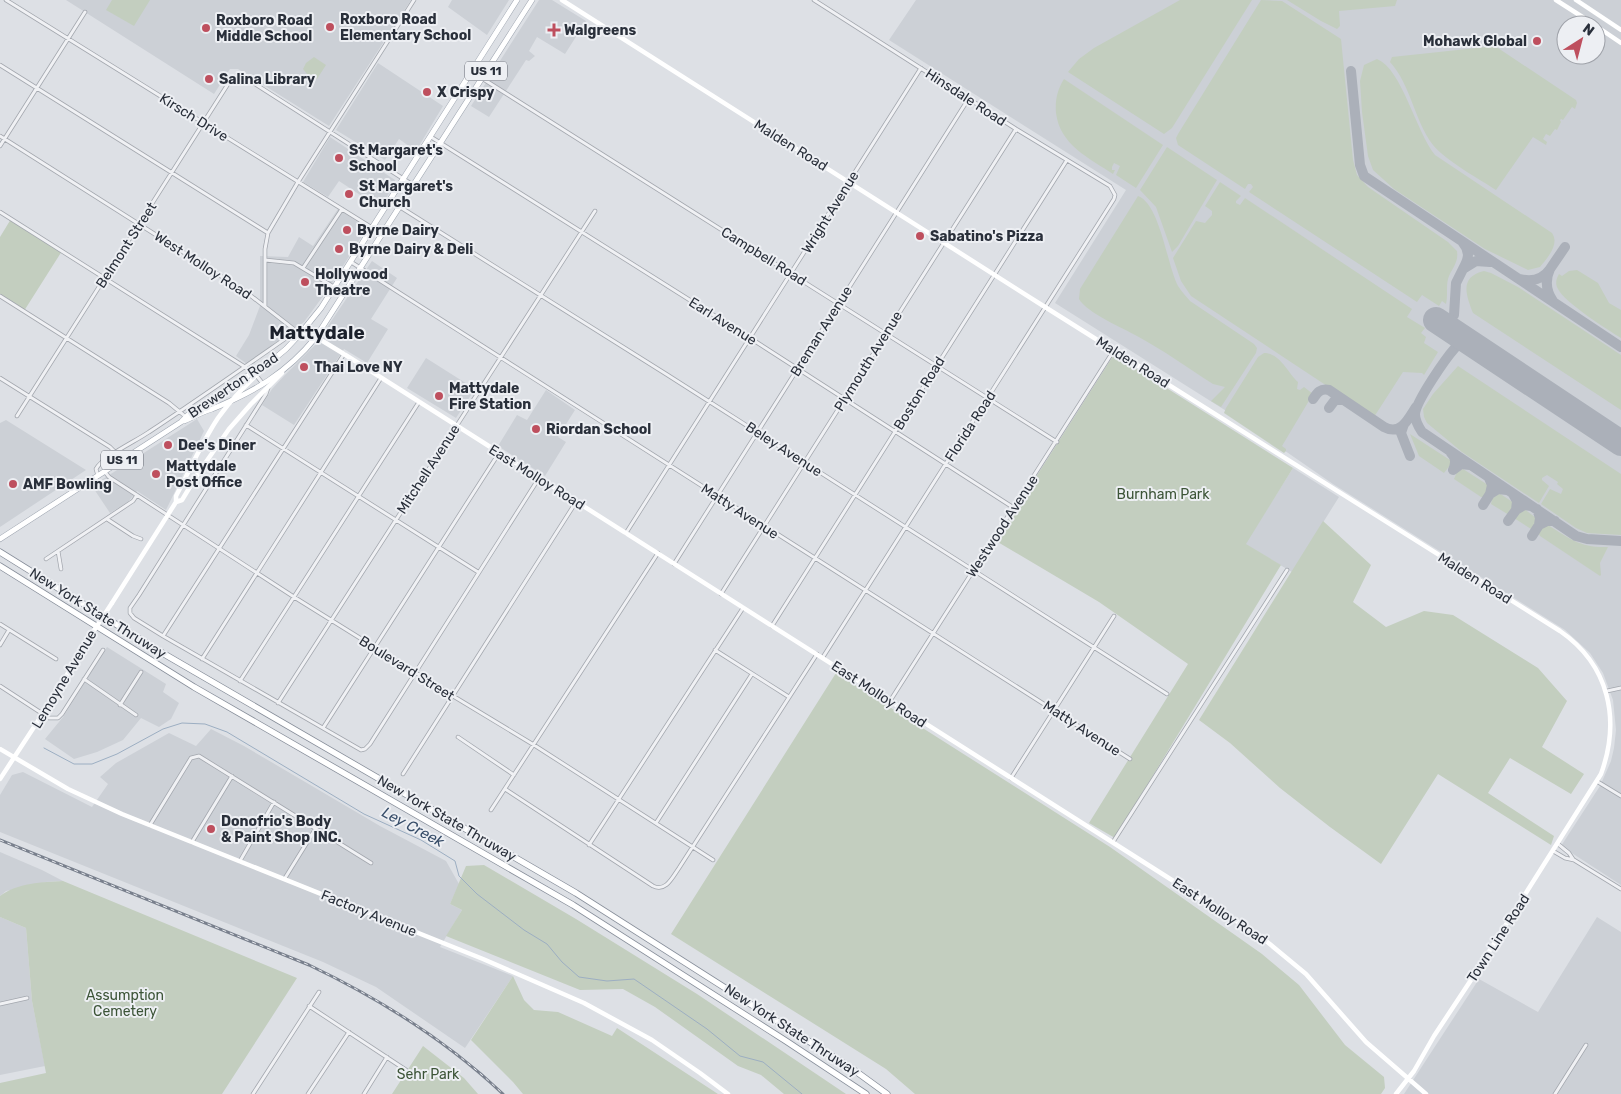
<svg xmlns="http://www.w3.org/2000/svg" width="1621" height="1094" viewBox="0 0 1621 1094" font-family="Rubik,sans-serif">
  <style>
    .built { fill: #ccd0d6; fill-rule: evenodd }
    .green { fill: #c3cebf }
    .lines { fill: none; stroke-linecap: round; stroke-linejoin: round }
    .stream { stroke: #9caec2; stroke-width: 1 }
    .taxiway { stroke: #abb0b9; stroke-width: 10 }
    .runway { stroke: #abb0b9; stroke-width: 26 }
    .street-casing { stroke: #a3a7ae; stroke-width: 4.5 }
    .primary-casing { stroke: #9ea5b0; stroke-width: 6 }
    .highway-casing { stroke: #878e9a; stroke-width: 7 }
    .street { stroke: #f0f1f4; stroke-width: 3 }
    .secondary { stroke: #fff; stroke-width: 4.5 }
    .primary { stroke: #fff; stroke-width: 5 }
    .highway { stroke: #fff; stroke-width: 5.5 }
    .rail-casing { stroke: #79808d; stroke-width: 3 }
    .rail { stroke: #edeff3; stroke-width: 1; stroke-dasharray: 4; stroke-linecap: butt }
    .secondary-bridge { stroke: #fff; stroke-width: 4.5 }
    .poi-dot { fill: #be4f5e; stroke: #edeff3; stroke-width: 2 }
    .labels { text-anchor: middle; stroke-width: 4; stroke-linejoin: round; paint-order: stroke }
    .shield { fill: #edeff3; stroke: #646972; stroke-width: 1 }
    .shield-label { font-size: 12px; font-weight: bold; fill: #292f3a }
    .poi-label { font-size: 14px; font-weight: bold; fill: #292f3a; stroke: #edeff3; text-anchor: start }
    .street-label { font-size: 14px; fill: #292f3a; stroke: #edeff3 }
    .park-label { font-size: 14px; fill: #3c5437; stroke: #edeff3 }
    .water-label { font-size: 15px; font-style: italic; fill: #374d69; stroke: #edeff3 }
    .district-label { font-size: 19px; font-weight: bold; fill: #1b202b; stroke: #edeff3 }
  </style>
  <rect width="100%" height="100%" fill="#dde0e5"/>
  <path class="built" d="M66 0H411L329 126 238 69H230L214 94Z
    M452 0H509L487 35 448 7Z
    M539 0H552L586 21 565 54 537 37 529 51 535 56 529 61 526 60 489 117 471 106Z
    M916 0H1621V885L1561 846 1600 786 1611 761 1614 748 1616 730 1613 700 1603 673 1590 653 1565 630 1333 484 1239 419 1055 303 1126 190 889 40ZM1566 25H1596V55H1566Z
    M378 63 443 106 416 151 399 139 385 160 336 130Z
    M330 137 395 180 394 185 380 208 339 181 328 197 303 182Z
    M338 209 367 228 329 288 304 322 247 364 236 356 249 335 260 306V256L288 257 299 237 313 246Z
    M372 261 397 278 371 319 388 329 367 363 344 349 294 425 262 405 272 389 284 376 315 345Z
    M426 358 475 389 456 418 407 388Z
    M546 390 575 410 558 437 566 442 545 476 498 446 517 415 527 420Z
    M197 419 204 431 166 510 137 491 128 502 110 513 92 486Z
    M6 420 86 470 0 527V423Z
    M1293 468 1339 497 1292 572 1245 544Z
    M107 647 166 684 163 692 179 703 171 719 159 727 141 718 123 740 97 752 74 759 45 739 63 717Z
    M211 729 244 746 380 826 446 861 459 884 450 904 462 910 440 947 513 976 465 1048 376 987 323 962 0 832V795L12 775 23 772 92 807 108 784 100 777 116 763 169 733 196 746Z
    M0 852 42 870 63 881 46 882 6 891 0 896Z
    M0 917 26 928 32 1001 45 1066 0 1075Z
    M1597 917 1621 932V1094H1404L1479 979 1538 1012Z"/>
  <path class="green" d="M112 0H150L134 26 106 10Z
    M1180 0H1252L1172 128 1164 134 1068 72 1079 59 1094 48Z
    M1261 0 1282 1 1341 39 1353 160 1357 175 1368 187 1448 242 1457 251C1459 263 1451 269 1448 279 1446 287 1448 295 1446 304L1442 301 1439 306 1422 295 1417 302 1249 192 1253 187 1251 184H1248L1245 189 1178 145 1176 138 1178 134Z
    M1287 0H1397L1395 6 1339 11 1340 26 1337 29 1321 21Z
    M1495 46 1576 100 1577 103 1575 109 1572 107 1563 120 1561 119 1560 120 1561 122 1557 130 1555 129 1550 136 1546 134 1543 139 1547 142 1546 145 1533 137 1496 190C1478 178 1446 161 1433 145 1414 120 1411 85 1390 62L1392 57Z
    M314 57 326 65 317 79 307 74 303 69 306 63Z
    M1377 59C1402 69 1416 132 1435 155L1552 233C1560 245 1547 258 1540 267L1528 270 1485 249 1394 189 1373 170 1368 156 1362 112 1360 81 1364 65Z
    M1064 79 1163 145 1136 188 1116 175 1120 166 1114 163 1112 167V170H1115L1113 174C1089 158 1060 145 1056 113 1055 101 1057 90 1064 79Z
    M1167 147 1217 180 1178 246 1172 252 1156 207 1140 190Z
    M1220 182 1241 196 1236 201V203L1240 205 1245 198 1412 309 1407 317 1425 328 1421 333 1426 337 1424 343 1438 352 1424 375 1422 373 1403 372 1374 417 1191 296 1181 281 1173 258 1196 221 1205 223 1212 215V211L1205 206Z
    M1138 196C1160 204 1167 265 1178 286 1182 292 1186 296 1190 301L1254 344 1257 348 1256 353 1221 407 1211 401 1225 387 1213 384C1188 368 1163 350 1137 336 1123 328 1087 313 1079 299L1080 289Z
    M11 219 62 251 24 311 0 296V237Z
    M1577 270 1598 283 1609 303 1621 310V338C1608 330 1564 302 1558 289 1555 284 1556 279 1559 274L1562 276 1569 271Z
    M1484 271 1491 273 1518 287 1621 355V410L1473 313C1466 295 1459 277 1484 271Z
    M1264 353C1280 353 1288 373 1298 382L1297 389 1300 390 1304 387 1313 394 1282 446 1286 449V451L1284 453 1224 413 1226 408 1258 357Z
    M1113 356H1116L1293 468 1246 544 1281 565 1115 838 1089 823 1188 664 1099 602 996 541 1004 527Z
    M1458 366 1621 474V535L1587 533 1576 528 1541 504 1550 489 1561 494 1563 489 1557 484 1558 482 1547 475 1542 478V480L1549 486 1539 503 1462 452 1427 423 1424 417 1423 409 1433 394Z
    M1410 434 1450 460 1451 464 1444 473 1419 456Z
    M1463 469 1488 485V489L1484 497H1481L1454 479 1457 472Z
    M1499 493 1514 503V509L1509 515 1491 504 1492 499Z
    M1523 508 1536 518V522L1531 529 1514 518 1517 511Z
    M1323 521 1371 565 1353 602 1386 627 1424 611 1453 615 1538 668 1567 701 1542 747 1584 774 1571 794 1510 758 1488 793 1554 836 1551 845 1438 774 1381 864 1330 827 1280 788 1230 743 1199 720Z
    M1548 525C1570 539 1581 548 1608 547L1600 563 1601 575 1600 576 1540 536 1539 534 1543 526Z
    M836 673 1110 847 1262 954 1299 985 1345 1045 1384 1077 1385 1088 1381 1094H915L886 1069 671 934Z
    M484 865 576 919 697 994 846 1094H784L761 1075 738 1066 655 1007 623 989 580 990 446 936 462 910 450 904 466 866Z
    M63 881 297 978 222 1094H0V1083L46 1073 32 1001 26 928 0 917V896C17 883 43 882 63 881Z
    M513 976 524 1000 534 1010 558 1012 612 1036 617 1028 718 1094H523L513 1082 471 1040Z
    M423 1046 464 1078 478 1094H392Z"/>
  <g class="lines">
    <path class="stream" d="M44 748 74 764H92L117 754 163 729 182 723 205 724 227 732 364 814 421 840 455 861 459 876 477 894 524 930 547 944 562 962 579 977 607 981 634 979 707 1029 740 1056 763 1062 802 1094"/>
    <path class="taxiway" d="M1351 71 1360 165 1364 176 1621 347
      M1463 243C1471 252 1468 260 1463 269L1476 261 1490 262
      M1550 269 1565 247
      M1520 279C1532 282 1543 279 1550 269 1545 280 1546 291 1553 301
      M1454 315 1456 283 1463 269
      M1455 348C1446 358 1416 401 1415 414 1415 421 1418 426 1422 432L1576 536 1587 539 1621 541
      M1313 399C1317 393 1320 388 1329 390L1384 427C1401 436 1408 419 1416 407
      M1329 408 1335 400H1343
      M1404 424 1401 433 1410 456
      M1451 453C1456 458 1456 463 1453 470L1461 464 1470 465
      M1489 478 1492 485 1490 494 1498 489 1507 490
      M1513 494 1517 501 1516 510 1524 505 1531 506
      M1483 505 1490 494
      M1537 509 1540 518 1539 525 1547 521H1555
      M1508 521 1516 510
      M1532 536 1539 525"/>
    <path class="runway" d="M1436 320 1621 443"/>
    <defs>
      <path id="street" d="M6 0 382 234
        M814 0 1016 129 1110 186 1115 195 1114 199 823 657
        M0 65 268 233
        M472 72 1057 442
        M0 136 246 292 300 334
        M431 137 750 338 1014 508
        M0 146 85 12
        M400 207 666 374 1167 694
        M0 212 245 367 256 375 263 384
        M265 260 294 263 334 287
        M351 262 1130 759
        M303 268 342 209
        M0 296 169 403 186 417
        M265 306V249L268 233 298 182 414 0
        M0 378 110 447 116 453 120 461
        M268 388 266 394 139 595 130 608V613L134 618 163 636 361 750 365 749 370 744 539 478
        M17 416 228 84 237 75H241L413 185
        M246 425 478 572
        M105 472 109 477 294 597 453 696 534 745 713 860
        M98 476 96 469C102 457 136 441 149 432 196 401 243 368 289 336L295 330
        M107 519 133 536 141 539
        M626 533 921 68
        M58 551 61 569
        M46 559 133 501 137 495
        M674 564 969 98
        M721 594 1016 129
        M0 624 56 659
        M772 626 1067 160
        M163 636 344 354
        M0 645 9 630
        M715 650 789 697
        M202 659 381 378
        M84 679 136 715
        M240 681 419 402
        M0 686 49 718H58L62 714 103 650
        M1607 691 1621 688
        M890 701 1114 350
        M278 703 595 211
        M120 705 141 672
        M323 728 499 453
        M458 737 514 775
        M403 774 576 502
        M1011 778 1114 616
        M1598 782 1621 796
        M505 789 653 886C666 892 672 878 679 868L817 654
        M491 810 658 553
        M656 823 752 674
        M150 825 191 758 199 756 371 863
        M192 842 232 776
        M1113 842 1287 570
        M1558 844 1569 853 1573 859
        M589 845 743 608
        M1553 851 1565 858 1574 860 1621 889
        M240 861 274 802
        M285 878 316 828
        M0 1004 27 998
        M309 1006 406 1070
        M253 1094 319 992
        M308 1094 349 1032
        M364 1094 387 1057
        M1555 1094 1586 1045"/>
      <path id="primary" d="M184 421C193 417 202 412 212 409 254 392 287 373 316 337L532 0
        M0 539 181 422 190 413 274 359 286 349 300 334 321 308 517 0"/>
      <path id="highway" d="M0 552 159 651 576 893 854 1070 887 1094
        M0 566 194 687 573 905 786 1041 866 1094"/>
    </defs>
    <use href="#street" class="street-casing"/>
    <use href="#primary" class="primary-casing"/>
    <use href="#highway" class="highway-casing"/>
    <use href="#street" class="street"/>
    <path class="secondary" d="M562 0 1045 307 1560 631C1609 665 1621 719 1601 774L1471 980 1434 1036 1414 1071 1396 1094
      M1556 0 1595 25
      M1576 0 1621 30
      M1596 26 1621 43
      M300 334 316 337 344 354 1260 936 1306 974 1366 1042 1426 1094
      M176 502 182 500 199 472 229 429 251 404 282 373
      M112 603 176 502V496C190 470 202 442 218 418 232 398 248 383 265 367
      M0 749 68 789 122 814 483 959 584 1003 652 1040 700 1073 728 1094
      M0 779 55 695 87 641"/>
    <use href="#primary" class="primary"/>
    <use href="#highway" class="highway"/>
    <defs>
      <path id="rail" d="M0 840 309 965C380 999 446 1040 503 1094"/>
    </defs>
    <use href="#rail" class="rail-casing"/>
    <use href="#rail" class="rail"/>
    <path class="secondary-bridge" d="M87 641 112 603"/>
  </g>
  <g class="poi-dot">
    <circle cx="330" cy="27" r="5"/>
    <circle cx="206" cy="28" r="5"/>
    <path d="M551.5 22.5h5v5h5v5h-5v5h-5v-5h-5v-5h5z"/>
    <circle cx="1537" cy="41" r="5"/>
    <circle cx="209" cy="79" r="5"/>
    <circle cx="427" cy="92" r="5"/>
    <circle cx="339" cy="158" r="5"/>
    <circle cx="349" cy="194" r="5"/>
    <circle cx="347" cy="230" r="5"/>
    <circle cx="920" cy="236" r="5"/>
    <circle cx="339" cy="249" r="5"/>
    <circle cx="305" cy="282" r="5"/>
    <circle cx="304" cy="367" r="5"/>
    <circle cx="439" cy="396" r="5"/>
    <circle cx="536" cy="429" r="5"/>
    <circle cx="168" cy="445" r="5"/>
    <circle cx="156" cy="474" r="5"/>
    <circle cx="13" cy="484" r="5"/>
    <circle cx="211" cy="829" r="5"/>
  </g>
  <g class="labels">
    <g class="shield">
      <rect x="465" y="61.5" width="42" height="19" rx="4"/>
      <rect x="101" y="450.5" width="42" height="19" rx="4"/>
    </g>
    <g class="shield-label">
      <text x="486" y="75">US 11</text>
      <text x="122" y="464">US 11</text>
    </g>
    <g class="poi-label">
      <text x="340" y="24">Roxboro Road<tspan x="340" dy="16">Elementary School</tspan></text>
      <text x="216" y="25">Roxboro Road<tspan x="216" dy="16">Middle School</tspan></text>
      <text x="564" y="35">Walgreens</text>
      <text x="1527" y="46" text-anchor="end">Mohawk Global</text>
      <text x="219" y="84">Salina Library</text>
      <text x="437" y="97">X Crispy</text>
      <text x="349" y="155">St Margaret's<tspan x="349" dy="16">School</tspan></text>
      <text x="359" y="191">St Margaret's<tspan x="359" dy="16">Church</tspan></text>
      <text x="357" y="235">Byrne Dairy</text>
      <text x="930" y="241">Sabatino's Pizza</text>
      <text x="349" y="254">Byrne Dairy &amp; Deli</text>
      <text x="315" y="279">Hollywood<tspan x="315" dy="16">Theatre</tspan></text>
      <text x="314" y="372">Thai Love NY</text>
      <text x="449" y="393">Mattydale<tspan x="449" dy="16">Fire Station</tspan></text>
      <text x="546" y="434">Riordan School</text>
      <text x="178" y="450">Dee's Diner</text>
      <text x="166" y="471">Mattydale<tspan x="166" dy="16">Post Office</tspan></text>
      <text x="23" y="489">AMF Bowling</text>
      <text x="221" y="826">Donofrio's Body<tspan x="221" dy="16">&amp; Paint Shop INC.</tspan></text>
    </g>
    <g class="street-label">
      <text transform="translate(966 97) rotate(33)" y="5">Hinsdale Road</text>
      <text transform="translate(194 117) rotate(32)" y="5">Kirsch Drive</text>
      <text transform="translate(791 145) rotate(32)" y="5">Malden Road</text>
      <text transform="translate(830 212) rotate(-58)" y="5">Wright Avenue</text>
      <text transform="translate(126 245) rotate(-57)" y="5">Belmont Street</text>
      <text transform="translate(764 256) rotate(32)" y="5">Campbell Road</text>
      <text transform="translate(203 265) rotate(33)" y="5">West Molloy Road</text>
      <text transform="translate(723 321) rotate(32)" y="5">Earl Avenue</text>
      <text transform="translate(821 331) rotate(-58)" y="5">Breman Avenue</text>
      <text transform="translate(868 361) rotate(-58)" y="5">Plymouth Avenue</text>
      <text transform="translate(1133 362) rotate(32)" y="5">Malden Road</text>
      <text transform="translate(233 385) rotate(-34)" y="5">Brewerton Road</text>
      <text transform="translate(919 393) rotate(-58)" y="5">Boston Road</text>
      <text transform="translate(970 426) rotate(-57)" y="5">Florida Road</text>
      <text transform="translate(784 449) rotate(33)" y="5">Beley Avenue</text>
      <text transform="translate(428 469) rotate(-57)" y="5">Mitchell Avenue</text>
      <text transform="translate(537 477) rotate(32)" y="5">East Molloy Road</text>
      <text transform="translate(740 511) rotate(33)" y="5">Matty Avenue</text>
      <text transform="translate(1002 526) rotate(-57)" y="5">Westwood Avenue</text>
      <text transform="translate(1475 578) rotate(32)" y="5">Malden Road</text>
      <text transform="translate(98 613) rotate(32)" y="5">New York State Thruway</text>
      <text transform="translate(407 668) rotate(32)" y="5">Boulevard Street</text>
      <text transform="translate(64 679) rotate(-59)" y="5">Lemoyne Avenue</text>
      <text transform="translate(879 694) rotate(33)" y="5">East Molloy Road</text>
      <text transform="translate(1082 728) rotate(33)" y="5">Matty Avenue</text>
      <text transform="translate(447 818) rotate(30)" y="5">New York State Thruway</text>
      <text transform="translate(1220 911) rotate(33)" y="5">East Molloy Road</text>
      <text transform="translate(369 913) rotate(22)" y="5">Factory Avenue</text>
      <text transform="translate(1498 938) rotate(-57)" y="5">Town Line Road</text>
      <text transform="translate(792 1030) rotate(33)" y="5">New York State Thruway</text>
    </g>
    <g class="park-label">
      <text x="1163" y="499">Burnham Park</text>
      <text x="125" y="1000">Assumption<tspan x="125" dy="16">Cemetery</tspan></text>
      <text x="428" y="1079">Sehr Park</text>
    </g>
    <g class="water-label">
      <text transform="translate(413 827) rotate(28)" y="5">Ley Creek</text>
    </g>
    <g class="district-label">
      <text x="317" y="339">Mattydale</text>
    </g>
  </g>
  <g transform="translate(1581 40) rotate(36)"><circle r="24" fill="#edeff3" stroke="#9fa2a9"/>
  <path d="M0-4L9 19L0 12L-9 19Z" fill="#be4f5e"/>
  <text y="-8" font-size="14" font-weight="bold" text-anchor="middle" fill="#292f3a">N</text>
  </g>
</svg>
